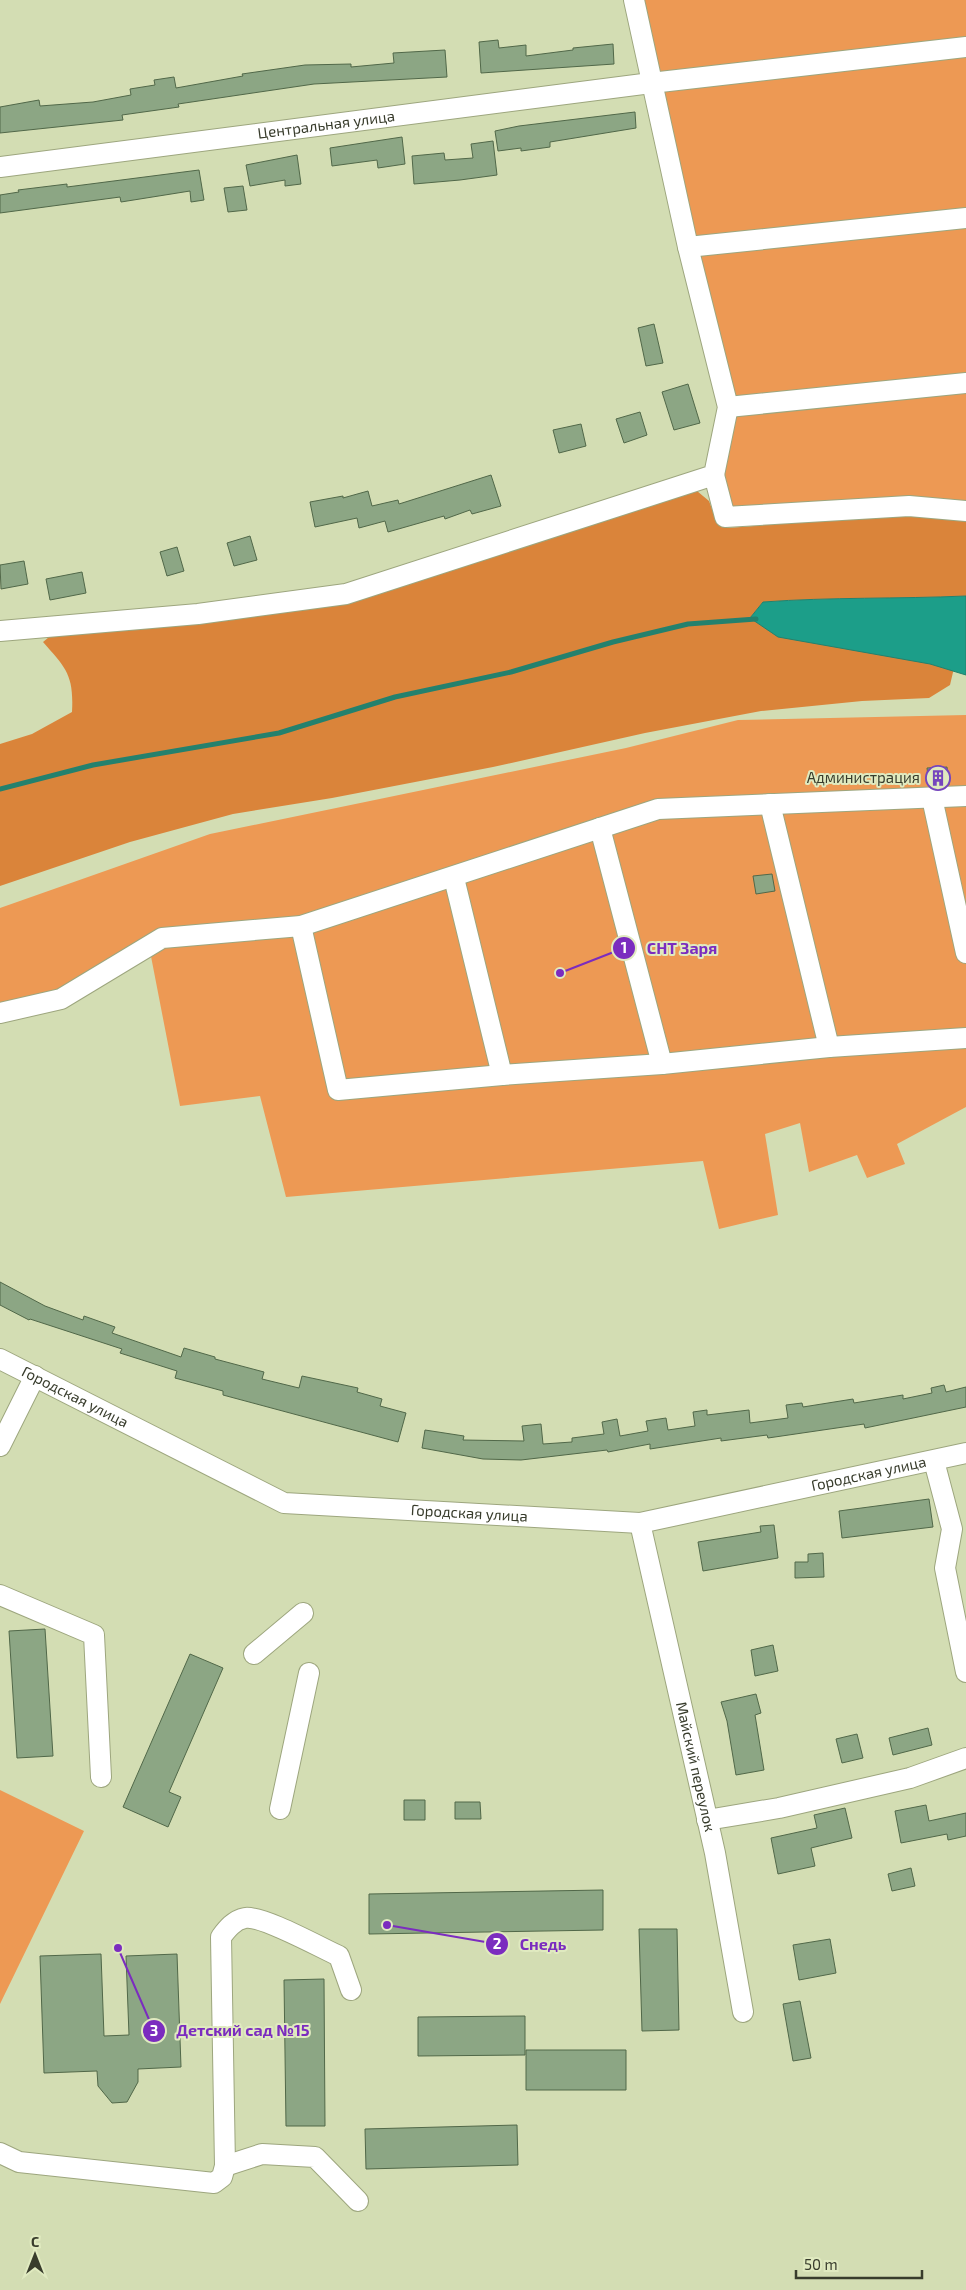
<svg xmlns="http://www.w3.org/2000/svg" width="966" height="2290" viewBox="0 0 966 2290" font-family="'Exo 2',sans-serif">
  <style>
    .green { fill: #ed9954 }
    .forest { fill: #da843a }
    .water { fill: #1c9e89; stroke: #24816d }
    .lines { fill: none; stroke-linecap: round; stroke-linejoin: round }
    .stream { stroke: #24816d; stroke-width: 5 }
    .building { fill: #8ca684; stroke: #516849 }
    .minor-casing { stroke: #9da67e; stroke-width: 22 }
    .minor { stroke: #fff; stroke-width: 20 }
    .labels { text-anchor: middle; stroke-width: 4; stroke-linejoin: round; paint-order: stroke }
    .street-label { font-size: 15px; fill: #383c2c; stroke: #e0eac0 }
    .poi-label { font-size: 15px; fill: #383c2c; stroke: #e0eac0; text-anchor: end }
    .leader { fill: none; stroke: #7b2cbf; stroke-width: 2 }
    .callout-dot { fill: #7b2cbf; stroke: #e0eac0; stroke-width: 2 }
    .mark-label { font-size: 15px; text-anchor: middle; font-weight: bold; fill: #fff }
    .callout-label { font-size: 16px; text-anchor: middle; font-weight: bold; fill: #7b2cbf; stroke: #e0eac0; stroke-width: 4; stroke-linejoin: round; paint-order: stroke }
  </style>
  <rect width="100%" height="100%" fill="#d3ddb3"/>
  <path class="green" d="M634 0H966V511L725 517 714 475 728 406Z
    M966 715V1107L897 1144 905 1164 867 1178 857 1155 809 1172 800 1123 765 1134 778 1215 719 1229 703 1161 286 1197 260 1096 180 1106 149 946 61 999 0 1013V908L210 834 626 748 738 720Z
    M0 1790 84 1831 0 2004Z"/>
  <path class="forest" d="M697 491 709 501 715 517 727 528 912 514 966 519V596C898 599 831 597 763 602L750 618 954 668 950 685 929 698 862 701 761 711 645 733 493 767 332 798 233 814 130 842 0 886V744L32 734 72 712C74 675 66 668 43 642L54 633 349 602Z"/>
  <path class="water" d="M966 596V675L930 664 778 637 750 618 763 602C831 597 898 599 966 596Z"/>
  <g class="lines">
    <path class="stream" d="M0 789 93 765 279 733 395 697 511 672 613 642 688 624 756 619"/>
  </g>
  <path class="building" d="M498 40 499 48 526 45V56L573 50V48L613 44 614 64 481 73 479 42Z
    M445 50 447 77 314 84 178 104 179 107 122 115 123 120 0 133V107L39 100 40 106 93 102 131 95 130 89 155 85 154 80 174 77 176 88 243 76 242 74 305 65 351 64V67L394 63 393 53Z
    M635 112 636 128 550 142V147L521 151V148L498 151 495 131 519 126Z
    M402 137 405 164 378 168 377 160 332 166 330 148Z
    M493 141 497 175 460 180 414 184 412 156 444 153 445 160 473 158 471 144Z
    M297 155 301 184 285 186V180L250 186 246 165Z
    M199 170 204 200 191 202 190 191 121 202 120 197 0 213V195L19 192 18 190 67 184V187Z
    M243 186 247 210 228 212 224 188Z
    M654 324 663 363 646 366 638 328Z
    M688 384 700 423 674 430 662 392Z
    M640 412 647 435 624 443 616 419Z
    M581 424 586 446 559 453 553 430Z
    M491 475 501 506 472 514 470 510 445 519 444 516 388 532 385 521 359 528 357 518 315 527 310 502 343 496V498L368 491 372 506 398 500 399 504Z
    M250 536 257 560 234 566 227 543Z
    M177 547 184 571 167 576 160 552Z
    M24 561 28 584 1 589 0 565Z
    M82 572 86 593 50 600 46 579Z
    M947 767 949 785 929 786 927 768Z
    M772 874 775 891 756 894 753 876Z
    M0 1282 45 1306 83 1320 84 1316 115 1327 112 1333 181 1357 184 1348 215 1357V1359L264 1372 262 1379 299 1388 302 1376 358 1388 357 1392 382 1399 380 1406 406 1413 398 1442 223 1395V1391L175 1378 177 1371 120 1353 122 1349 30 1319 29 1320 0 1305Z
    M944 1385 946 1392 966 1387V1407L865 1428 864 1424 768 1438 767 1435 721 1441V1438L650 1449V1444L608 1452 607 1450 521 1460 483 1459 422 1448 425 1430 464 1436 463 1440 524 1441 522 1426 541 1424 543 1444 572 1442V1438L604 1434 602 1422 617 1419 620 1436 648 1431 646 1421 666 1418 668 1430 695 1426 693 1412 707 1410V1415L749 1410 750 1423 788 1418 786 1405 802 1403 803 1407 853 1399 854 1403 903 1395V1399L932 1393 931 1388Z
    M929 1499 933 1527 842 1538 839 1511Z
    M774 1525 778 1558 703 1571 698 1542 761 1532 760 1526Z
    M823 1553 824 1577 795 1578V1562H808V1554Z
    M45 1629 53 1756 17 1758 9 1631Z
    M773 1645 778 1671 755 1676 751 1650Z
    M190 1654 223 1668 169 1792 181 1797 168 1827 123 1807Z
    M756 1694 761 1713 755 1715 764 1770 736 1775 727 1721 721 1702Z
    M928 1728 932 1745 893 1755 889 1738Z
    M857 1734 863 1758 842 1763 836 1739Z
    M404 1800H425V1820H404Z
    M455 1802H480L481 1819H455Z
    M926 1805 929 1821 966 1813V1836L948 1840 947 1834 901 1843 895 1811Z
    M845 1808 852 1838 811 1848 815 1866 778 1874 771 1838 817 1828 814 1815Z
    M911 1868 915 1886 892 1891 888 1874Z
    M603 1890V1930L369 1934V1894Z
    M639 1929H677L679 2030 642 2031Z
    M830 1939 836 1973 799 1980 793 1945Z
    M101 1954 104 2036 129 2035 126 1956 177 1954 181 2067 138 2069V2082L127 2102 112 2103 98 2086 97 2071 44 2073 40 1956Z
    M324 1979 325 2126H286L284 1980Z
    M800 2001 811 2058 793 2061 783 2004Z
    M525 2016V2055L418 2056V2017Z
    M526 2050H626V2090H526Z
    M517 2125 518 2165 366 2169 365 2129Z"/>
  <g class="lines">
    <defs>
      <g id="minor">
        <path id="s1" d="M0 167 651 83 966 47"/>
        <path d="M688 247 966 218"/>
        <path d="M728 407 966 383"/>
        <path d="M714 475 725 517 909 506 966 511"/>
        <path d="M0 631 198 614 346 594 714 475 728 407 688 247 634 0"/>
        <path d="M932 798 966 953"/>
        <path d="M770 804 829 1047"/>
        <path d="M600 828 662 1064"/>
        <path d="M454 878 502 1075"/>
        <path d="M301 926 338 1090 502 1075 662 1064 829 1047 966 1038"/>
        <path d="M0 1013 61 999 162 938 301 926 658 809 966 796"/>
        <path id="s2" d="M0 1359 284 1503 640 1523 966 1453"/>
        <path d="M0 1446 35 1376"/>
        <path d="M934 1461 952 1529 945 1568 966 1672"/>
        <path id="s3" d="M640 1523 715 1853 743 2012"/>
        <path d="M0 1595 94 1635 101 1777"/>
        <path d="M254 1654 303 1613"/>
        <path d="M280 1809 309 1673"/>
        <path d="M707 1820 779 1808 910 1778 966 1758"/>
        <path d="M0 2153 19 2162 214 2183 222 2177 225 2166 221 1937C227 1929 234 1920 245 1918 262 1915 321 1948 339 1956L351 1990"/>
        <path d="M225 2166 262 2154 315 2157 358 2201"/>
      </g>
    </defs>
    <use href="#minor" class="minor-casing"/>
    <use href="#minor" class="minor"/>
  </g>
  <defs>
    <symbol id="building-ring" viewBox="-11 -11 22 22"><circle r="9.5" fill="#e0eac0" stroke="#7545bd" stroke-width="1.5"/><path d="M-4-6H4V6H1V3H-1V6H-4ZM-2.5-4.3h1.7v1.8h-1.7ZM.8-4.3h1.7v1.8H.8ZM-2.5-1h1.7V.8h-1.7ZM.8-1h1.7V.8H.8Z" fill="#7545bd"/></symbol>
  </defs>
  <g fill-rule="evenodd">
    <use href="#building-ring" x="924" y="764" width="28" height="28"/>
  </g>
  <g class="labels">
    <g class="street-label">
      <text dy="5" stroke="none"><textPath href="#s1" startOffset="329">Центральная улица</textPath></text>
      <text dy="5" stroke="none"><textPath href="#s2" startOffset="84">Городская улица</textPath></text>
      <text dy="5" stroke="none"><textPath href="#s2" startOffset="909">Городская улица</textPath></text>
      <text dy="5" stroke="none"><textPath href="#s2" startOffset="504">Городская улица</textPath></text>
      <text dy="5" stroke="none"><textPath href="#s3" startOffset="250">Майский переулок</textPath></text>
    </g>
    <g class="poi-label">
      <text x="920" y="783">Администрация</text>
    </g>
  </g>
  <path class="leader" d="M560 973L624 948M387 1925L497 1944M118 1948L154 2031"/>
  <g class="callout-dot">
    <circle cx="560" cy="973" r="5"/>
    <circle cx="387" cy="1925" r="5"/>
    <circle cx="118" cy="1948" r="5"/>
    <circle cx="624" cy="948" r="12"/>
    <circle cx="497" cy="1944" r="12"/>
    <circle cx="154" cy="2031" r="12"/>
  </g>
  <g class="mark-label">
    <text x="624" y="953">1</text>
    <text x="497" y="1949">2</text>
    <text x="154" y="2036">3</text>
  </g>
  <g class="callout-label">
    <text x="682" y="954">СНТ Заря</text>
    <text x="543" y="1950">Снедь</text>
    <text x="243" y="2036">Детский сад №15</text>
  </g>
  <g transform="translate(35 2255)" stroke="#e0eac0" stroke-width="4" paint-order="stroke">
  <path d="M0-4L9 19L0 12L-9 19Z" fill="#383c2c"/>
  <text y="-8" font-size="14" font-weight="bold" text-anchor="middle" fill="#383c2c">С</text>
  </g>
  <path d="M796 2270v8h126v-8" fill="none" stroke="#383c2c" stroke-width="2.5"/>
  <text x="804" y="2270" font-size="15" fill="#383c2c" stroke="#e0eac0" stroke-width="4" paint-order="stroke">50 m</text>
</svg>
